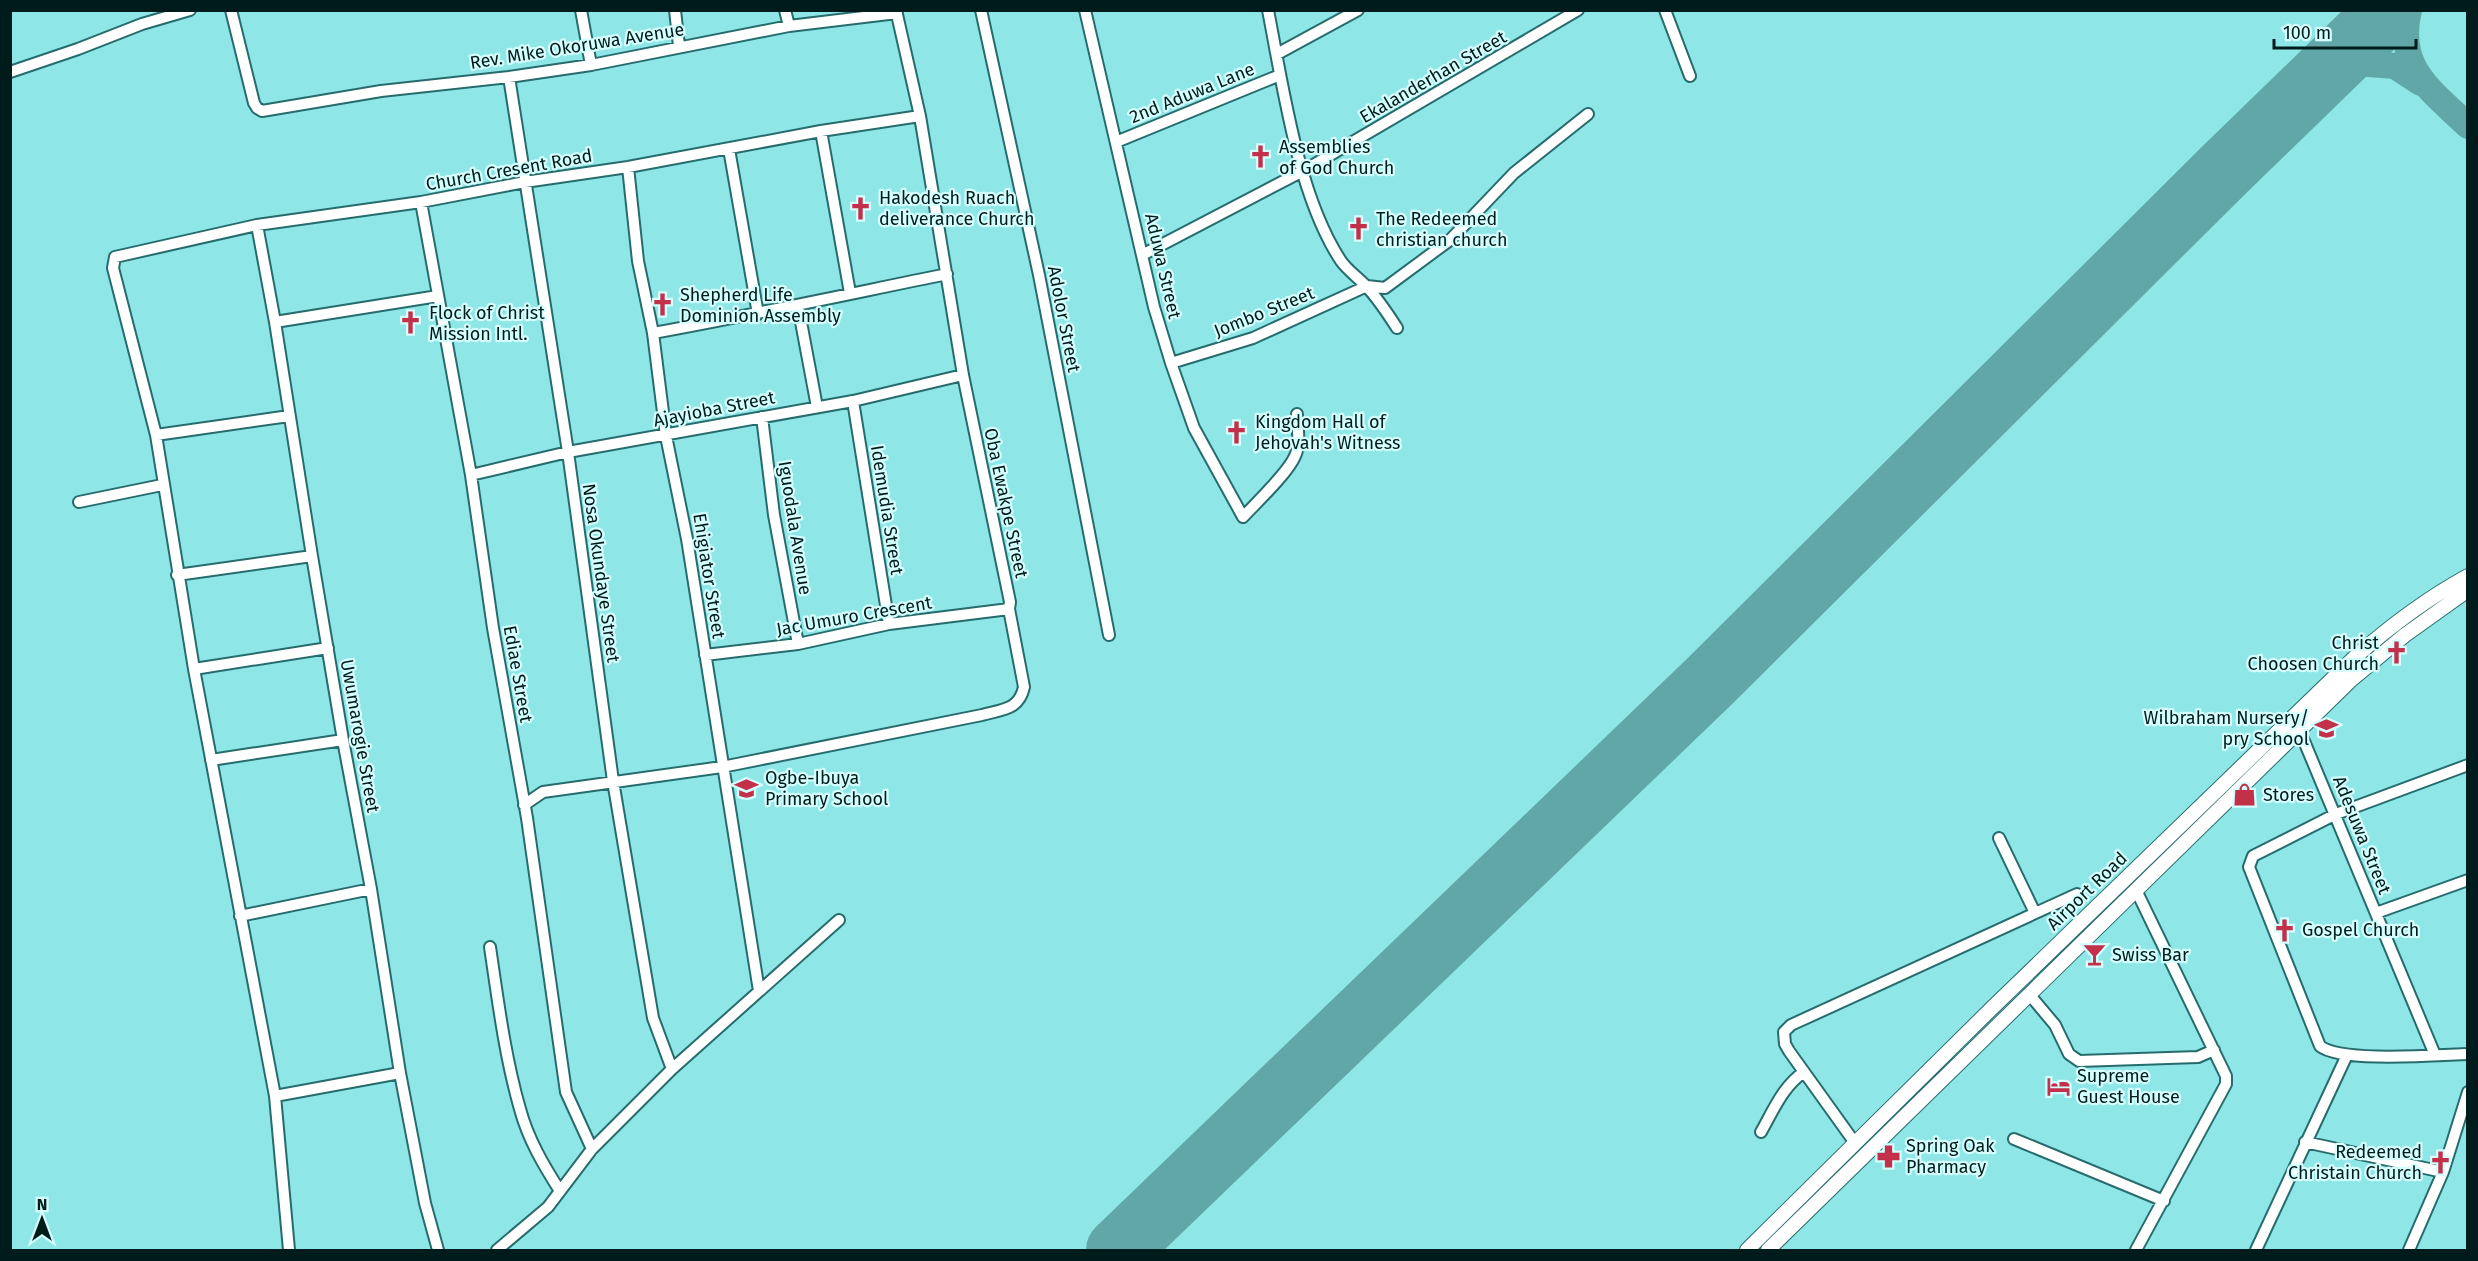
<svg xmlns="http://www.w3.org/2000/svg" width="2478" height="1261" viewBox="0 0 2478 1261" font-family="'Fira Sans',sans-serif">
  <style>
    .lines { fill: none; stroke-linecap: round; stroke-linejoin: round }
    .taxiway { stroke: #62a7a8; stroke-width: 26 }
    .runway { stroke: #62a7a8; stroke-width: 64 }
    .street-casing { stroke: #276c6d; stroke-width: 14 }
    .secondary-casing { stroke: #276c6d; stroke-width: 16 }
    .street { stroke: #fff; stroke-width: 10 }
    .secondary { stroke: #fff; stroke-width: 14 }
    .labels { text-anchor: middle; stroke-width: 4.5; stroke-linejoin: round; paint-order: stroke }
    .street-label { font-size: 18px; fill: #001b1b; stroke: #d5feff }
    .poi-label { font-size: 18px; fill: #001b1b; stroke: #d5feff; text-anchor: start }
  </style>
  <rect width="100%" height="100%" fill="#8ee6e7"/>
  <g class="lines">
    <path class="taxiway" d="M2409 10C2395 68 2431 90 2468 126
      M2322 77 2356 63 2395 66 2421 83"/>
    <path class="runway" d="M1118 1250 1710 681 2225 169 2389 10"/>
    <defs>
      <path id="street" d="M231 10 254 103 257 108 262 111 381 91 509 77 591 65 789 26 897 13
        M581 10 591 65
        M675 10 679 46
        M785 10 789 26
        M981 10 1039 275 1109 635
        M1085 10 1154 307 1171 363 1194 428 1243 517C1256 503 1288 473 1295 456 1301 444 1297 427 1297 414
        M1268 10C1283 87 1298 196 1341 261 1348 271 1359 278 1367 287 1378 299 1388 314 1397 328
        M1665 10 1690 76
        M1277 54 1358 10
        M10 72 78 49 142 24 190 10
        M509 77 568 452 613 781 653 1018 672 1069
        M821 131 850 293
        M1116 142 1280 75
        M729 149 758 314
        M628 167 638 261 653 333 666 436 687 539 759 991
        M421 202 471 475 493 628 527 818 566 1092 592 1149
        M257 225 275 322 312 556 343 740 371 889 400 1073 425 1203 438 1250
        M1144 254 1303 171 1578 10
        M798 306 817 407
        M275 322 438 296
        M653 333C752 315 849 294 947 274
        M1171 363 1253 338 1367 286 1385 288 1450 240 1514 173 1588 114
        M853 401 889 624
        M762 417 774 515 798 644
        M156 435 289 416
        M471 475 568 452 853 401 963 375
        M79 502 162 485
        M177 575 312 556
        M705 655 798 644 889 624 1009 609
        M194 669 328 648
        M2299 729 2435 1055
        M211 760 343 740
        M2468 765 2336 814 2253 856 2249 867 2320 1046C2341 1063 2437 1055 2468 1054
        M524 805 543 792 722 767 982 715C1003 709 1019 710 1024 687L1009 609 1010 602 963 375 920 116 896 10
        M1999 838 2035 913
        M2376 913 2468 880
        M240 916 371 889
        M490 947C498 1001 505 1057 520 1109 528 1139 544 1166 560 1191
        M2029 994 2055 1025 2069 1054 2079 1061 2198 1057 2214 1050
        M275 1096 400 1073
        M1761 1132C1773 1111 1783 1086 1804 1072
        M2014 1139 2164 1201
        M2305 1142 2443 1172
        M1855 1143 1789 1051 1785 1044 1784 1032 1791 1025 2077 894
        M289 1250 275 1096 194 669 156 435 113 268 115 257 257 225 421 202 525 182 628 167 821 131 920 116
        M497 1250 548 1207 592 1149 672 1069 839 920
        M2136 1250 2226 1084V1076L2136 890
        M2256 1250 2347 1055
        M2409 1250 2443 1172 2468 1092"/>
      <path id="secondary" d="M1747 1250 1992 1008 2354 658C2389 627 2426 599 2468 576
        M1768 1250 2352 679 2405 635 2468 590"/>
    </defs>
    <use href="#street" class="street-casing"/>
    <use href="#secondary" class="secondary-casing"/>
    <use href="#street" class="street"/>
    <use href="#secondary" class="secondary"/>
  </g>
  <defs>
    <symbol id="church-bare" viewBox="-9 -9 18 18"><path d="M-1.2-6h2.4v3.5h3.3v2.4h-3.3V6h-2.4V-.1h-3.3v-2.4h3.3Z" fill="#c23149" stroke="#d5feff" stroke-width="2.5" paint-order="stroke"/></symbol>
    <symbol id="school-bare" viewBox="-9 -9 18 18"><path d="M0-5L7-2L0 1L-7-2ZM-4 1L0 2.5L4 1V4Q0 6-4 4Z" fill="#c23149" stroke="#d5feff" stroke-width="2.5" paint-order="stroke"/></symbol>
    <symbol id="shop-bare" viewBox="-9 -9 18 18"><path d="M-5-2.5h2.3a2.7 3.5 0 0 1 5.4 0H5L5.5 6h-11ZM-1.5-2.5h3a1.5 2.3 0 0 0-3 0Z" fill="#c23149" stroke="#d5feff" stroke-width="2.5" paint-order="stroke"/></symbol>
    <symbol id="bar-bare" viewBox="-9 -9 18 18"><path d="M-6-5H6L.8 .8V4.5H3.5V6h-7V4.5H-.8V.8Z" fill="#c23149" stroke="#d5feff" stroke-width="2.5" paint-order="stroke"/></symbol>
    <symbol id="hotel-bare" viewBox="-9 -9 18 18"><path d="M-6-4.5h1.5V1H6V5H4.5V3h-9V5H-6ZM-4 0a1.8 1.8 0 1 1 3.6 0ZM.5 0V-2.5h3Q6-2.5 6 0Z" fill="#c23149" stroke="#d5feff" stroke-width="2.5" paint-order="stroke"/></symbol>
    <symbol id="pharmacy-bare" viewBox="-9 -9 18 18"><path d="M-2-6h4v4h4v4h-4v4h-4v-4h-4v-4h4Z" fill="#c23149" stroke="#d5feff" stroke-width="2.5" paint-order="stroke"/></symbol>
  </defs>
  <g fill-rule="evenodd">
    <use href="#church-bare" x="1244" y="140" width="33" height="33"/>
    <use href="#church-bare" x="844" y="192" width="33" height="33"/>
    <use href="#church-bare" x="1342" y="212" width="33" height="33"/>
    <use href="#church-bare" x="646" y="288" width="33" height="33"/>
    <use href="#church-bare" x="394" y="306" width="33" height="33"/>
    <use href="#church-bare" x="1220" y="416" width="33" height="33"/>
    <use href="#church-bare" x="2380" y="636" width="33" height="33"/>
    <use href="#school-bare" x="2310" y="712" width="33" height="33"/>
    <use href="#school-bare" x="730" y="772" width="33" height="33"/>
    <use href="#shop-bare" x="2228" y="778" width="33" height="33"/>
    <use href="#church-bare" x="2268" y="914" width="33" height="33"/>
    <use href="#bar-bare" x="2078" y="938" width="33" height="33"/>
    <use href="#hotel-bare" x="2042" y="1070" width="33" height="33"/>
    <use href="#pharmacy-bare" x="1872" y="1140" width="33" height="33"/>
    <use href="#church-bare" x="2424" y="1146" width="33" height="33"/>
  </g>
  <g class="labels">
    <g class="street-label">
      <text transform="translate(577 46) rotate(-9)" y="6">Rev. Mike Okoruwa Avenue</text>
      <text transform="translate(1433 77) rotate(-30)" y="6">Ekalanderhan Street</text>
      <text transform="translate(1192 93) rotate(-22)" y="6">2nd Aduwa Lane</text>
      <text transform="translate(509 170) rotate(-10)" y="6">Church Cresent Road</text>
      <text transform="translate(1163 266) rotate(77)" y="6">Aduwa Street</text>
      <text transform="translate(1264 312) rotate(-22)" y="6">Jombo Street</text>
      <text transform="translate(1064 319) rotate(79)" y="6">Adolor Street</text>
      <text transform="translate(714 409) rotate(-11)" y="6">Ajayioba Street</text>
      <text transform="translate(1006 503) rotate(78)" y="6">Oba Ewakpe Street</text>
      <text transform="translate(887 510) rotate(81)" y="6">Idemudia Street</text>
      <text transform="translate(795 528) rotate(81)" y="6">Iguodala Avenue</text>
      <text transform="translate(601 573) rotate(82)" y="6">Nosa Okundaye Street</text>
      <text transform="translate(709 576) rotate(81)" y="6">Ehigiator Street</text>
      <text transform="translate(854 616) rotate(-10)" y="6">Jac Umuro Crescent</text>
      <text transform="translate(518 674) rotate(80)" y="6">Ediae Street</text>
      <text transform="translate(360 736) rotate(80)" y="6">Uwumarogie Street</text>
      <text transform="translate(2362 835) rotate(68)" y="6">Adesuwa Street</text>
      <text transform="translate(2087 891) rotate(-44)" y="6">Airport Road</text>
    </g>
    <g class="poi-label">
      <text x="1279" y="153">Assemblies<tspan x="1279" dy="21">of God Church</tspan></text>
      <text x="879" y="204">Hakodesh Ruach<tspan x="879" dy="21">deliverance Church</tspan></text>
      <text x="1376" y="225">The Redeemed<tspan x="1376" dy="21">christian church</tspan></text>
      <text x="680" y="301">Shepherd Life<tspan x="680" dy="21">Dominion Assembly</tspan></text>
      <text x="429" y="319">Flock of Christ<tspan x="429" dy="21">Mission Intl.</tspan></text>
      <text x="1255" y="428">Kingdom Hall of<tspan x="1255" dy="21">Jehovah's Witness</tspan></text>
      <text x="2379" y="649" text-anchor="end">Christ<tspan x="2379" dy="21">Choosen Church</tspan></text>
      <text x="2309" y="724" text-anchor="end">Wilbraham Nursery/<tspan x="2309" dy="21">pry School</tspan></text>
      <text x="765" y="784">Ogbe-Ibuya<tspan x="765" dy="21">Primary School</tspan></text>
      <text x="2263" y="801">Stores</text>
      <text x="2302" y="936">Gospel Church</text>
      <text x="2112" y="961">Swiss Bar</text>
      <text x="2077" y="1082">Supreme<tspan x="2077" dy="21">Guest House</tspan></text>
      <text x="1906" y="1152">Spring Oak<tspan x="1906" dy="21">Pharmacy</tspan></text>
      <text x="2422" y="1158" text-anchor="end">Redeemed<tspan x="2422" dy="21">Christain Church</tspan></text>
    </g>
  </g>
  <rect width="2478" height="1261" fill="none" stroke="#001b1b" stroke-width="24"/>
  <g transform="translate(42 1219)" stroke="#d5feff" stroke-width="4.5" paint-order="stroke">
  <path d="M0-4.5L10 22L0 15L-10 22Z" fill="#001b1b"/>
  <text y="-9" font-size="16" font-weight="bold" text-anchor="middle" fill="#001b1b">N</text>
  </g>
  <path d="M2274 39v9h142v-9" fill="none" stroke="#001b1b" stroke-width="3"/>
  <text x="2283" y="39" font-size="18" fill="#001b1b" stroke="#d5feff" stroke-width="4.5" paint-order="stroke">100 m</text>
</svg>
